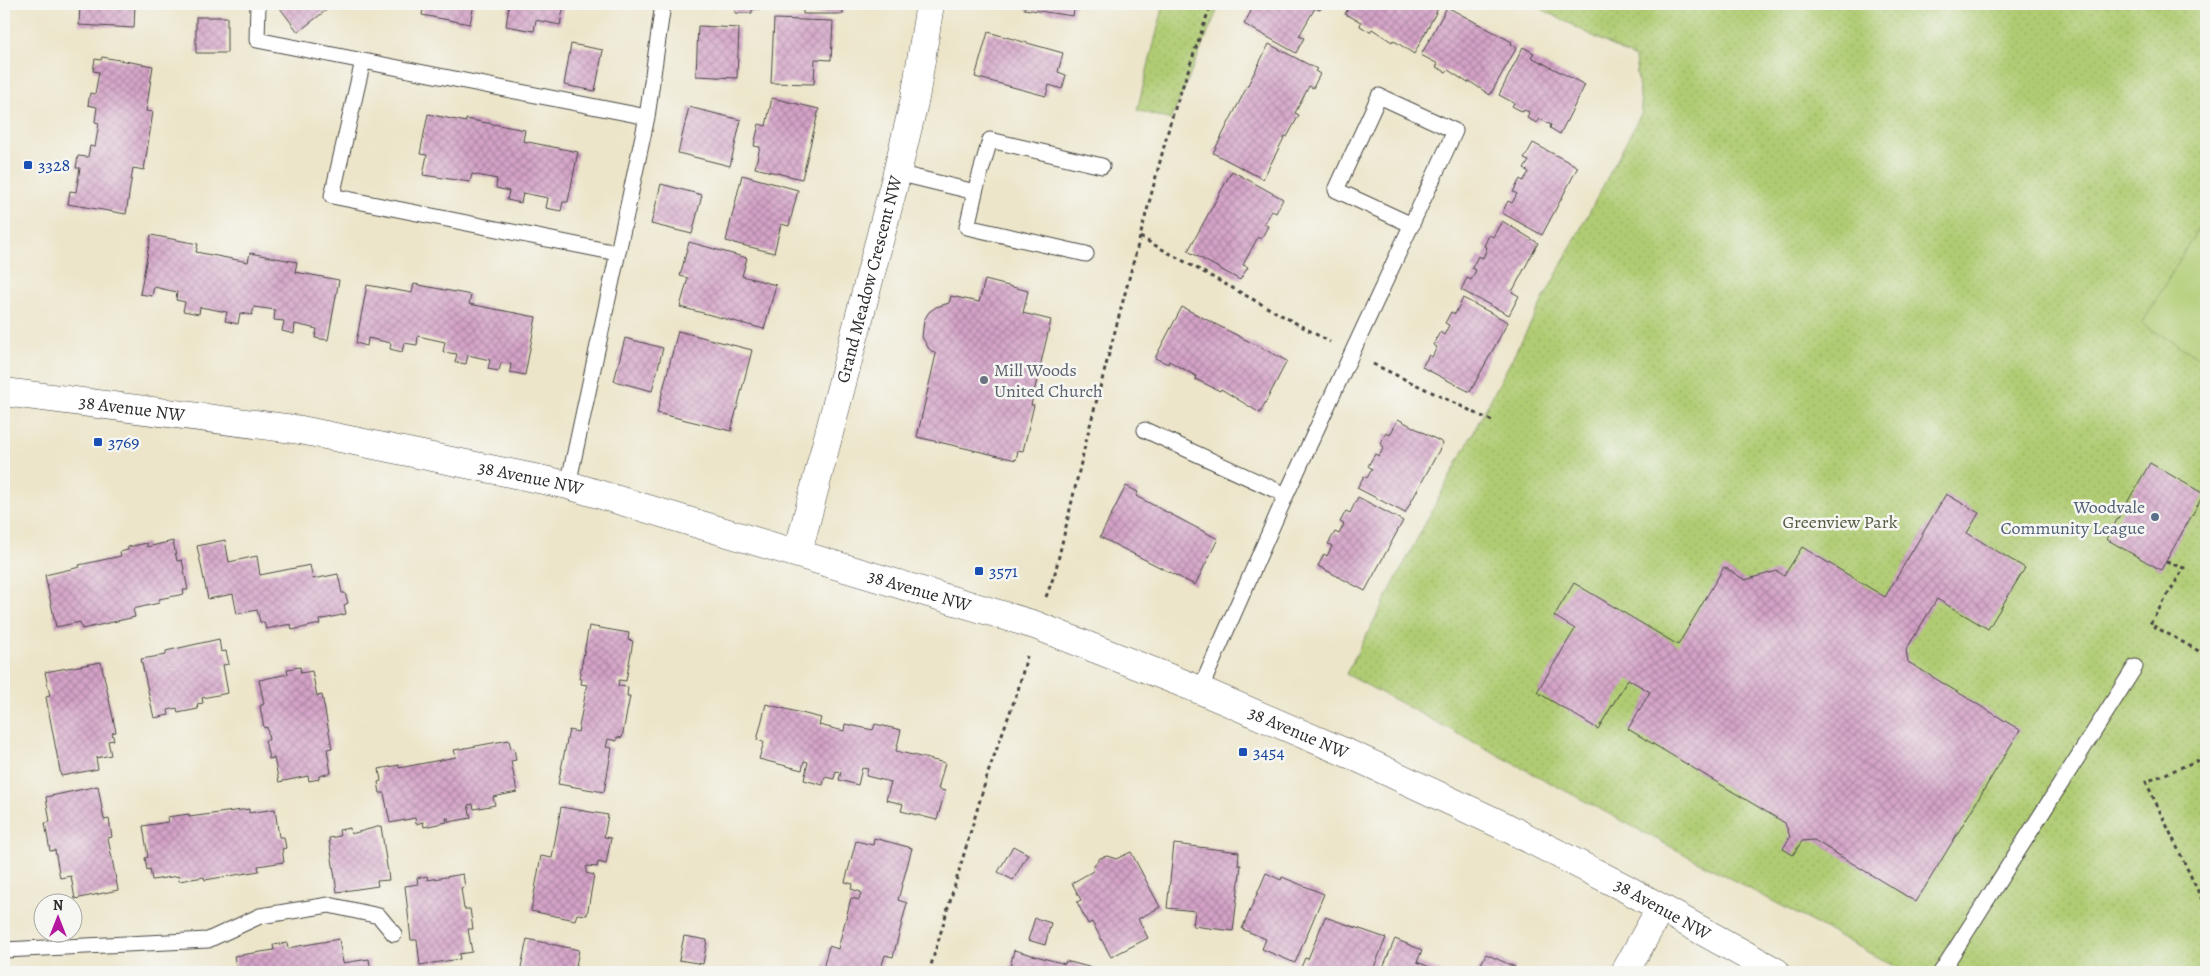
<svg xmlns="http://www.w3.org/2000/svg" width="2210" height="976" viewBox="0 0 2210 976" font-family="Alegreya,serif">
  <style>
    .park { fill: url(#park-dots); stroke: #6e7c4f }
    .pitch { fill: #b0cc73; stroke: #6e7c4f }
    .building { fill: url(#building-cross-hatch) }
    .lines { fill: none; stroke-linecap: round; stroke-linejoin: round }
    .service-casing { stroke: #484743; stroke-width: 17 }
    .minor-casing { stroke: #484743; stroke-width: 29 }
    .tertiary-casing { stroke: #484743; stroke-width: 29 }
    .path { stroke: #484743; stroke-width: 3; stroke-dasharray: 4 4; stroke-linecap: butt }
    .service { stroke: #fff; stroke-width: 15 }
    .minor { stroke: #fff; stroke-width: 28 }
    .tertiary { stroke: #fff; stroke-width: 28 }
    .transit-dot { fill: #1a4fb4; stroke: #f6f6f2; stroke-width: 2 }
    .worship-dot { fill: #6b7280; stroke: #f6f6f2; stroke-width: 2 }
    .service-dot { fill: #5c6f8a; stroke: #f6f6f2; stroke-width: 2 }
    .labels { text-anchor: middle; stroke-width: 5; stroke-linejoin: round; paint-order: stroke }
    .transit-label { font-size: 18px; fill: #164399; stroke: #f6f6f2; text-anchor: start }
    .street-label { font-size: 18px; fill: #2b2b2b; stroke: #f6f6f2 }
    .worship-label { font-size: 18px; fill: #5b616d; stroke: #f6f6f2; text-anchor: start }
    .service-label { font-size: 18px; fill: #4e5e75; stroke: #f6f6f2; text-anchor: end }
    .park-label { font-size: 18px; fill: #535b41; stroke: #f6f6f2 }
  </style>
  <defs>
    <pattern id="park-dots" width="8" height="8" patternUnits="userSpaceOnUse" patternTransform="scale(1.25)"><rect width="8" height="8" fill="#b0cc73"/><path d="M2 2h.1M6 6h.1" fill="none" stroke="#98af64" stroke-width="1.8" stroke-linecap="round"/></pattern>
    <pattern id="building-cross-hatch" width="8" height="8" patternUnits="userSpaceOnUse" patternTransform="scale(1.25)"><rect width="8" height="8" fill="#d4a2c7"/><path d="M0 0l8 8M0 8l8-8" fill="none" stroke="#ac84a2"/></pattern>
  </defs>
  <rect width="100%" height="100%" fill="#f6f6f2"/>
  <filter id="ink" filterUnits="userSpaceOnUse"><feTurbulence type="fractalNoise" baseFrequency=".02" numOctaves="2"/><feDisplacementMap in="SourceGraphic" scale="10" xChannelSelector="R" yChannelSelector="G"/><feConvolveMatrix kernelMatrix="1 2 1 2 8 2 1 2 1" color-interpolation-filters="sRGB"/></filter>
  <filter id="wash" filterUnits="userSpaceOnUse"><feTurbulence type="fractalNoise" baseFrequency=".0096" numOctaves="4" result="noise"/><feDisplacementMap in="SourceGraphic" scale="20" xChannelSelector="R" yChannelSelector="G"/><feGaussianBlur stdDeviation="1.12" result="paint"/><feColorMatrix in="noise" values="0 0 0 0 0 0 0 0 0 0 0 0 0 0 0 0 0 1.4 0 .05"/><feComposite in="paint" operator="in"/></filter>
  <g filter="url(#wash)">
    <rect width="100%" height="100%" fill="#ece5c9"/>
    <path class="park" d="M1164 4H1220L1171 120 1137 110Z
      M1532 4H2206V972H1906L1346 674 1642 112 1635 58Z"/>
    <path class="pitch" d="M2197 230 2206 235 2205 361 2142 324Z"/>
    <g id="blocks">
      <path class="building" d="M80 4H135L134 28 79 25Z
        M277 4H332L333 5 298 32Z
        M402 4H474L470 24 422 15 423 9Z
        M506 4H564L560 25 536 20 534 31 506 26 509 5Z
        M735 4H843V14H803V9H752V13H735Z
        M1025 4H1075L1073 16 1024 9Z
        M1255 4H1324L1320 10 1315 8 1299 36 1304 38 1296 53 1244 24Z
        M1351 4H1437L1440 5 1414 54 1393 40 1392 42 1372 29 1370 32 1360 26 1361 22 1345 14Z
        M1447 7 1512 42 1511 44 1517 47 1490 95 1469 81 1468 83 1448 70 1446 72 1436 67 1438 64 1421 55Z
        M196 17H227V53H196Z
        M774 19 833 21 831 60 815 59 814 84 771 83Z
        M698 26 739 28 737 78 696 76Z
        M988 32 1063 53 1058 72 1066 75 1062 89 1049 85 1046 96 975 77Z
        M571 44 603 50 595 91 564 85Z
        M1269 44 1317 69 1315 71 1320 74 1313 88 1309 86 1295 113 1299 115 1287 137 1285 136 1263 179 1213 153Z
        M1523 47 1534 53 1531 57 1585 85 1560 134 1550 128 1551 125 1540 119 1537 123 1527 118 1529 112 1524 110 1523 112 1512 106 1514 103 1499 95Z
        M102 57 153 66 146 111 153 112 144 170 133 168 126 214 68 204 70 191 76 192 80 168H76L78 156 88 157 90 146 95 147 99 123 95 122 97 107 88 105 90 93 95 94 99 72 93 71 95 59 101 60Z
        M772 98 819 109 802 179 755 168 760 147 754 146 759 124 766 126Z
        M689 107 741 120 730 166 678 153Z
        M428 114 466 122V119L525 130 523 141 578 152 568 202H563L561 211 546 208 548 198 523 193 521 203 507 200 509 191 496 188 497 179 472 174 470 182 423 175 427 155 420 154Z
        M1533 143 1578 167 1542 235 1502 213 1508 201 1512 203 1517 194 1513 192 1520 179 1523 181 1529 172 1524 169 1529 161 1524 159Z
        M1232 171 1283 199 1276 213 1272 211 1264 224 1268 226 1261 239 1258 237 1243 265 1248 267 1240 280 1188 251Z
        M742 175 798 190 789 226 781 224 774 253 726 241Z
        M661 184 702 195 692 234 651 224Z
        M1502 221 1538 243 1512 292 1519 296 1509 315 1461 290 1467 278 1471 280 1476 270 1472 268 1478 256 1483 258 1487 248 1484 246 1489 235 1493 237Z
        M151 235 198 244 196 252 248 262 250 253 297 262 295 272 339 280 328 340 315 338 317 329 295 324 294 334 282 331 284 321 274 320 275 310 254 307 252 315 240 313 238 324 225 321 227 312 200 307 199 314 183 311 185 302 176 300 177 292 154 287 152 296 140 294Z
        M689 242 747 258 742 276 776 285 764 329 680 307 688 278 680 276Z
        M985 280 1028 291 1023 313 1051 320 1031 405H1034L1023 451 1018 450 1016 460 917 437 936 354 929 349 922 337 924 320 929 312 936 307 949 303 951 296 979 302Z
        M414 284 471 295 469 304 536 317 525 375 510 372 511 364 501 363 499 371 488 369 490 360 468 355 466 364 455 362 457 354 443 352 445 342 418 336 417 345 404 343 402 352 390 349 391 343 368 338 367 346 356 343 367 285 412 293Z
        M1463 298 1508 322 1470 392 1422 367 1429 355 1432 357 1437 347 1433 345 1440 332 1444 335 1449 325 1445 323 1451 312 1455 314Z
        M1182 307 1287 361 1260 413 1221 389 1220 391 1195 379 1196 376 1169 361 1168 364 1155 358Z
        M678 331 752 350 731 431 657 413Z
        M625 338 663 348 652 391 614 381Z
        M1398 419 1443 443 1405 513 1357 488 1364 476 1367 478 1372 469 1368 466 1375 454 1379 456 1384 447 1380 444 1386 433 1390 435Z
        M2150 463 2204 494 2161 570 2106 539Z
        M1126 486 1138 492 1136 496 1218 539 1195 585 1100 537Z
        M1946 494 1979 513 1967 533 2025 568 1988 629 1937 599 1906 650 1908 662 2020 730 1916 902 1814 840 1802 841 1793 855 1783 849 1790 837 1785 823 1628 729 1650 692 1628 679 1598 729 1537 692 1575 629 1554 616 1574 583 1678 645 1724 567 1745 580 1777 571 1784 576 1802 547 1885 597Z
        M1358 497 1403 521 1365 591 1318 566 1324 554 1327 556 1332 546 1328 544 1335 532 1339 534 1344 524 1340 522 1346 511 1350 513Z
        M225 540 229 562 257 556 260 575 310 565 313 579 338 574 342 593H345L348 603 344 605 346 614 319 620 320 624 292 630 291 624 266 629 264 622H260L257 610 237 614 233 594 208 599 197 546Z
        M173 541 177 561 182 560 188 590H183L184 594 159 599V603L133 609 135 617 82 629 80 622 56 627 45 575 80 567 79 565 121 556 120 552 128 550V547L147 543V547Z
        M589 626 629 633 628 640 633 641 626 681 619 680 618 686 628 687 627 696H630L622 738 617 737V741L608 739 606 747 612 748 604 792 558 784 569 730 578 732 587 685 581 684 582 679H579Z
        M219 639 221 652 226 651 229 664 223 665 228 693 202 698 203 703 197 704 198 709 178 713 177 708 168 710 169 715 154 718 141 659 166 655V651Z
        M101 662 116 732 112 733 114 740 108 741 111 755 96 758 98 769 61 776 46 697 50 696 45 672Z
        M300 667 301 673 312 671 317 696 322 695 332 748 327 749 331 773 319 776V779L309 781 308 776 279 782 274 758 269 759 265 740H269L267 727 264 728 260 706 264 704 259 680 288 674 287 669Z
        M766 704 821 718 819 725 844 731 845 724 873 730 875 724 901 730 896 751 945 763 938 789 945 791 937 820 901 811 903 804 886 800 891 782 866 776 868 769 862 768 858 785 839 780 841 772 836 771 834 779 825 777 823 785 804 780 808 762 804 761 802 770 759 759 764 742 757 740Z
        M509 740 511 749 514 748 516 760 511 761 517 792 493 797 495 805 474 809 473 804 468 805 471 818 449 822 448 818H446L447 822 424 827 423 822 416 824 415 818 390 823 384 793H380L378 782 381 781 379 769 399 765V768L456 757 454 750Z
        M98 786 104 820 109 819 112 837 108 838 118 890 75 899 71 876 60 878 55 850 50 851 45 823 50 822 46 797Z
        M561 807 608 815 604 837 611 838 606 864 598 862 597 867 587 866 586 873 594 875 587 915 577 914 575 920 531 911 541 856 552 858Z
        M249 809V813L275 809 279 837H284L286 848 282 849 284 862 258 866 259 871 205 880 204 877 179 881 178 876 152 880 150 869 147 870 145 858 148 857 143 826 168 822 167 817 189 814V817Z
        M381 826 389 880 377 881 378 886 337 892 329 838 340 836 339 830 350 828 351 834Z
        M874 838 912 848 898 900 907 903 893 957 885 955 880 972H822L829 946 838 949 851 898 859 900 861 892 851 889 853 884 845 882 856 841 873 845Z
        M1174 844 1239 852 1238 865H1241L1233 931 1193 926 1195 911 1167 908Z
        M1013 846 1028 854 1013 880 998 872Z
        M1131 852 1160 907 1138 919 1148 938 1111 957 1092 922 1088 924 1077 902 1081 900 1072 883 1093 871 1094 865 1100 858 1107 856 1116 859Z
        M1266 873 1281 880 1282 877 1324 894 1295 963 1262 949 1266 939 1242 929Z
        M463 874 465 887 461 888 464 909H470L473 929H468L472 952 459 954 460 959 420 965 417 940H411L405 886 418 884 417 878 427 876 428 880Z
        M1325 917 1386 938 1372 972H1299L1305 958 1308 959Z
        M1035 918 1051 923 1045 945 1028 940Z
        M684 936 707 940 703 964 679 960Z
        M339 939 343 963 369 959 371 972H237L234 956 274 950 273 945 287 943 288 948Z
        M527 939 579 950 575 971 567 969V972H520Z
        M1395 939 1422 950 1417 962 1443 972H1381Z
        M1014 950 1065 964 1066 961 1100 970 1099 972H1009Z
        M1486 954 1515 967 1513 972H1477Z"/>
    </g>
  </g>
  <g filter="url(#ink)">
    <use href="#blocks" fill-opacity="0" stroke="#484743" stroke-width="1"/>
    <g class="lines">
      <defs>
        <path id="service" d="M258 4 257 40 647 117
          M363 61 332 196 617 253
          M897 173 975 192 990 140 1102 166
          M975 192 967 227 1086 254
          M1145 430 1286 495
          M568 485 647 117 663 4
          M1200 690 1286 495 1455 131 1379 96 1336 190 1412 225
          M4 950 208 940 260 916 329 905 379 916 394 934
          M1941 972 2135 667"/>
        <g id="minor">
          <path id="s1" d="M798 552 897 173 915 98 930 4"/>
          <path d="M1625 972 1660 909"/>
        </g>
        <g id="tertiary">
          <path id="s2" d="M4 392 301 430 568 485 1035 625 1200 690 1356 757 1504 826 1625 888 1776 972"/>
        </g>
      </defs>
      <use href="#service" class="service-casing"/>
      <use href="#minor" class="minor-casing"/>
      <use href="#tertiary" class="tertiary-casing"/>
      <path class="path" d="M1140 237 1330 342
        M1373 364 1492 421
        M2166 562 2184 568 2150 624 2206 655
        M1046 597 1055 573 1088 433 1171 120 1211 4
        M2206 757 2146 782 2206 908
        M929 972 988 773 1018 690 1027 656"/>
      <use href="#service" class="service"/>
      <use href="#minor" class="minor"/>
      <use href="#tertiary" class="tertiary"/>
    </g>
  </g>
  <g class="transit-dot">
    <rect x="23" y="160" width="10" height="10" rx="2.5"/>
    <rect x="93" y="437" width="10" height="10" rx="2.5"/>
    <rect x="974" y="566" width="10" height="10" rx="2.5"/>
    <rect x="1238" y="747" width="10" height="10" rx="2.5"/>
  </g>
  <circle class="worship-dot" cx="984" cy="380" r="5"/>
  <circle class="service-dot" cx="2155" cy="517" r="5"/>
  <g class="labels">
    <g class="transit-label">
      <text x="38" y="171">3328</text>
      <text x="108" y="448">3769</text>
      <text x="989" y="577">3571</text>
      <text x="1253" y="758">3454</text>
    </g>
    <g class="street-label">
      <text dy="6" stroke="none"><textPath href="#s1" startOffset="282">Grand Meadow Crescent NW</textPath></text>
      <text dy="6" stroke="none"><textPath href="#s2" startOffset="129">38 Avenue NW</textPath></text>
      <text dy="6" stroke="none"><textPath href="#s2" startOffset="534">38 Avenue NW</textPath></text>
      <text dy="6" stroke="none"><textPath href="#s2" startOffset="939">38 Avenue NW</textPath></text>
      <text dy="6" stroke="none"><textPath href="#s2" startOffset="1344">38 Avenue NW</textPath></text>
      <text dy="6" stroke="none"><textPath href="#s2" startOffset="1749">38 Avenue NW</textPath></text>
    </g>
    <g class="worship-label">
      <text x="994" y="376">Mill Woods<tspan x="994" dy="21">United Church</tspan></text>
    </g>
    <g class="service-label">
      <text x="2145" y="513">Woodvale<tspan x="2145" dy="21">Community League</tspan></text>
    </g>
    <g class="park-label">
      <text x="1840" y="528">Greenview Park</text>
    </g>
  </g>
  <rect width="2210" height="976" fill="none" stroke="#f6f6f2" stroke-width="20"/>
  <g transform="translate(58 918)"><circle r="24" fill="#f6f6f2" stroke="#a5a5a2"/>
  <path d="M0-4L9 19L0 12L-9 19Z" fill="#b5179e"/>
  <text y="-8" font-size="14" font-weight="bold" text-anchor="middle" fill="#2b2b2b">N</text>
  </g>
</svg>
